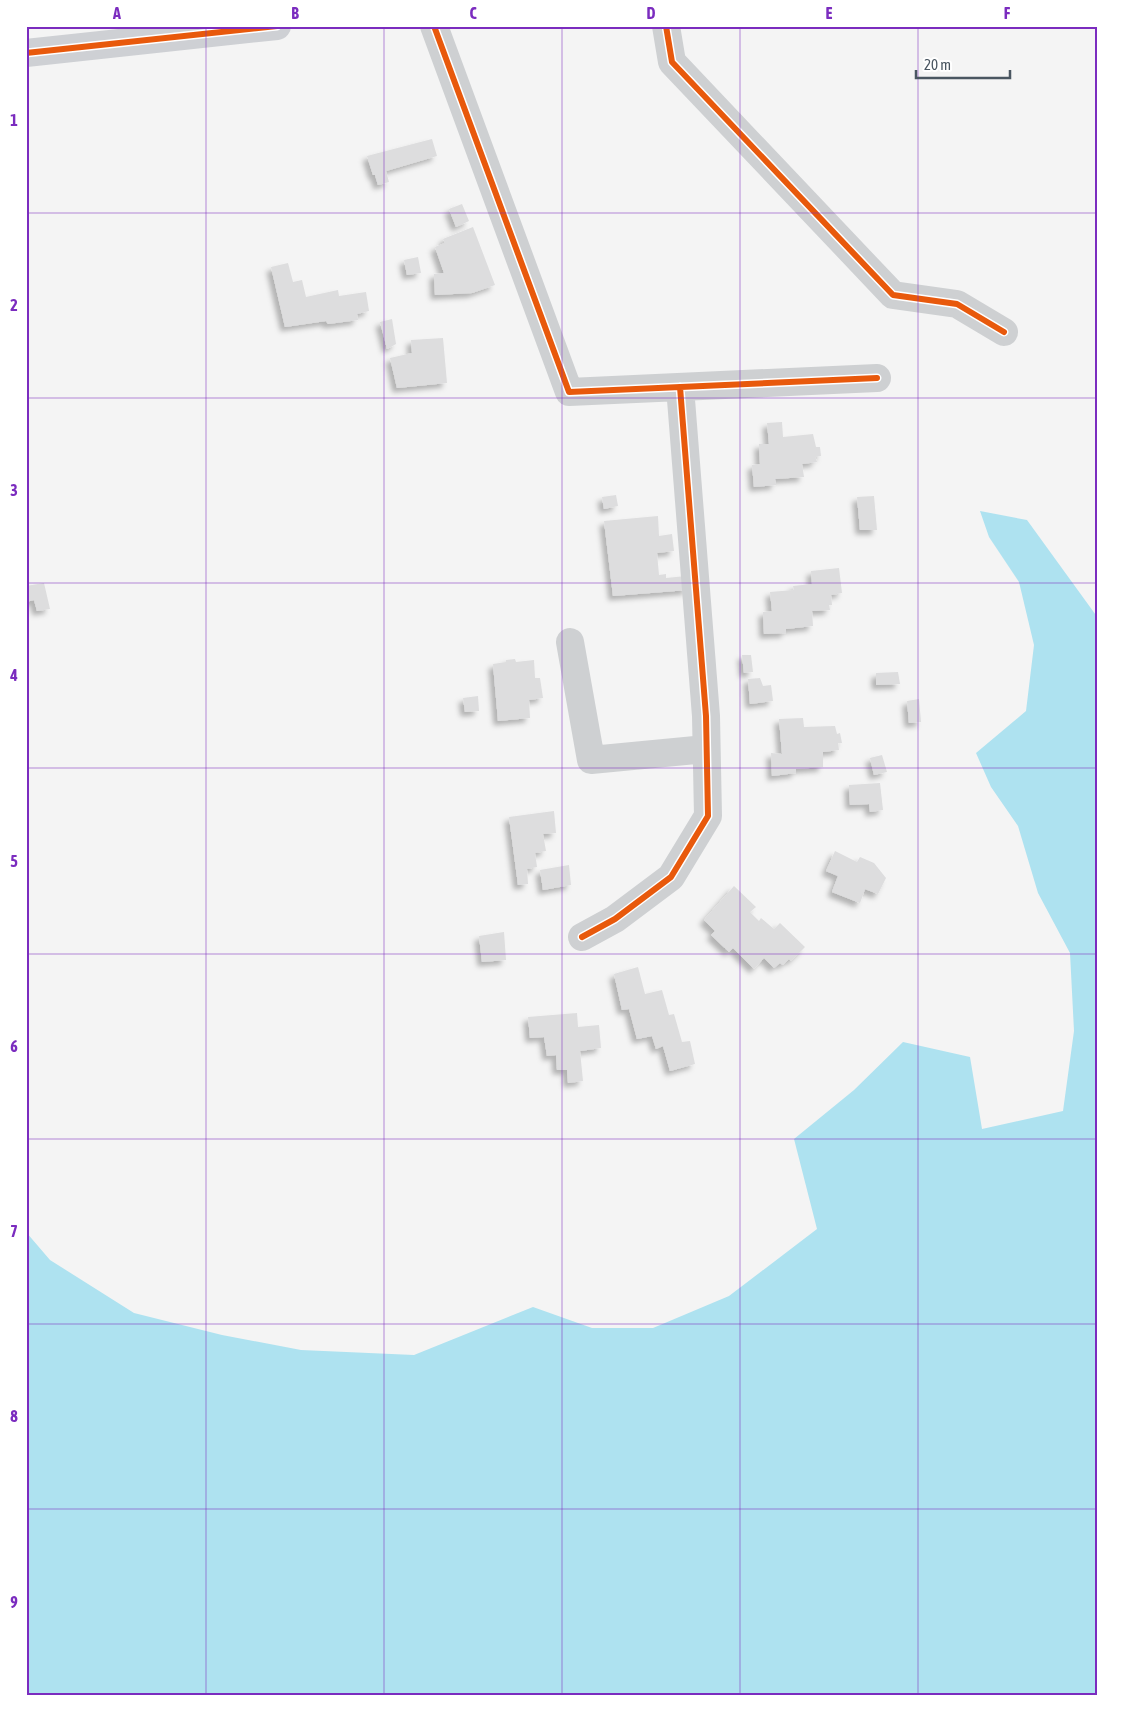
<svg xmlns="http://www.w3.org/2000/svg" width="1124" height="1722" viewBox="0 0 1124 1722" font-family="'Asap Condensed',sans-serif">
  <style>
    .water { fill: #aee2f0 }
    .building { fill: #ddddde; filter: url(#shadow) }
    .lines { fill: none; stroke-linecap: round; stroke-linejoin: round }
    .street { stroke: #ced0d2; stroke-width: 28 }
    .secondary { stroke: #ced0d4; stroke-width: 28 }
    .cycleway-casing { stroke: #fff; stroke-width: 9 }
    .cycleway { stroke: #e8590c; stroke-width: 6 }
    .grid { fill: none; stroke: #7b2cbf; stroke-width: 1; stroke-opacity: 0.55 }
    .neatline { fill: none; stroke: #7b2cbf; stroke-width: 2 }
    .grid-label { font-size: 16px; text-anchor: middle; font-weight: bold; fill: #7b2cbf }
  </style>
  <defs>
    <filter id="shadow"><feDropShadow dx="-4.5" dy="4.5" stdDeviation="2.5" flood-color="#0004"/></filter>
  </defs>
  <rect width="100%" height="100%" fill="#f4f4f4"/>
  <path class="water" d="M980 511 1027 520 1098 618V1696H26V1232L50 1260 134 1313 222 1335 301 1350 414 1355 533 1307 592 1328H653L729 1296 817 1229 794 1139 854 1090 903 1042 970 1057 982 1129 1063 1111 1074 1031 1070 953 1038 893 1018 826 991 787 976 753 1026 711 1034 645 1019 582 989 537Z"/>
  <path class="building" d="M432 139 437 156 386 171 389 182 378 185 375 175H373L367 156Z
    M462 204 469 221 456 227 449 209Z
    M473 227 495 285 472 293 435 295 434 274 444 273 435 247 445 243 443 239Z
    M418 257 421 273 407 275 404 260Z
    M288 263 293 282 302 280 306 297 338 290 339 296 366 292 369 311 357 314 358 320 328 324 326 321 285 327 271 267Z
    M392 319 396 344 387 349 380 322Z
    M443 338 447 383 397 388 390 358 412 353 411 340Z
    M782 422 783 437 813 434 816 447H820L821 456 815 457 817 462 802 464 804 477 775 479 776 485 754 487 752 465 760 464 759 444H769L767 423Z
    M616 495 618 506 604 509 602 497Z
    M874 496 877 530H860L857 497Z
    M658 516 659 536 672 534 674 551 657 553 659 575 666 574V578L686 576 688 590 613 596 604 521Z
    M839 568 842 593 831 595 832 605H829L830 610 812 611 813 626 786 629V633L764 634 763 612 772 611 770 592 794 590 793 586 812 584 811 571Z
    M44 583 50 609 37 611 34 600 26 602V586Z
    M742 655H751L753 672 744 673Z
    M515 659 516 662 534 660 535 678H540L543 698 529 700 530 718 498 721 493 664 506 662V660Z
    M898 672 900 684 876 685V673Z
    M760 678 763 686 771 685 773 701 750 704 748 679Z
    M478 696 479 711 465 712 463 698Z
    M919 699 921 722 909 723 907 701Z
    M803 718 804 727 835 726 837 734 840 733 842 743H838L839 750 823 752V767L796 769V773L772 776 771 753 782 754 779 719Z
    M882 755 887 772 874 775 870 758Z
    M880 783 883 810 870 812 869 804 850 805 849 785Z
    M554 811 556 833 543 834 546 851 535 853 537 867 527 869 528 884 518 885 509 817Z
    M835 851 857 862 860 857 874 863 886 878 878 894 865 889 860 903 832 892 838 876 826 871Z
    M569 865 571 885 543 890 540 870Z
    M734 886 756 907 750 912 759 921 761 918 774 929 780 923 805 947 791 961 789 959 783 965 780 963 774 968 764 958 754 969 733 948 729 952 711 935 715 931 704 920Z
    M504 932 506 960 482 962 479 936Z
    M638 967 645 994 662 990 669 1015 674 1014 682 1042 690 1041 695 1064 670 1071 663 1046 656 1049 652 1036 637 1039 629 1009 622 1010 614 974Z
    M577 1013 578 1027 599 1025 601 1048 580 1051 583 1081 568 1083 567 1070H557L556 1055 547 1056 544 1037 530 1038 528 1017Z"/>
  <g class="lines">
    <path class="street" d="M434 26 569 392 877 378
      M666 26 672 62 893 295 957 304 1004 332
      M570 642 591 760 706 749
      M582 937 615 919 671 877 708 816 706 716 680 387"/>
    <path class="secondary" d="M26 53 277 26"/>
    <defs>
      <path id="cycleway" d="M434 26 569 392 877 378
        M666 26 672 62 893 295 957 304 1004 332
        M26 53 277 26
        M582 937 615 919 671 877 708 816 706 716 680 387"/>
    </defs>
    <use href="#cycleway" class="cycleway-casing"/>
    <use href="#cycleway" class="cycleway"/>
  </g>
  <path class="grid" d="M206 26V1696M384 26V1696M562 26V1696M740 26V1696M918 26V1696M26 213H1098M26 398H1098M26 583H1098M26 768H1098M26 954H1098M26 1139H1098M26 1324H1098M26 1509H1098"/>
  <rect width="1124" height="1722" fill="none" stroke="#ffffff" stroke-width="55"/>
  <path d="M916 70v8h94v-8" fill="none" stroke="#4a5661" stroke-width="2.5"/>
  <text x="924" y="70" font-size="15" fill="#4a5661" stroke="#ffffff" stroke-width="4" paint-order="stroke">20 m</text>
  <rect x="28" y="28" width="1068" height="1666" class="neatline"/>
  <g class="grid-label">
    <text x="117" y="19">A</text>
    <text x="295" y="19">B</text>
    <text x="473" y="19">C</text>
    <text x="651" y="19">D</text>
    <text x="829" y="19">E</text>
    <text x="1007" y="19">F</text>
    <text x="14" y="126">1</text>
    <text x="14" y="311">2</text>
    <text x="14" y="496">3</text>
    <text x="14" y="681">4</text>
    <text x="14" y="867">5</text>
    <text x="14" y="1052">6</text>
    <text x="14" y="1237">7</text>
    <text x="14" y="1422">8</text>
    <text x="14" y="1608">9</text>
  </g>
</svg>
